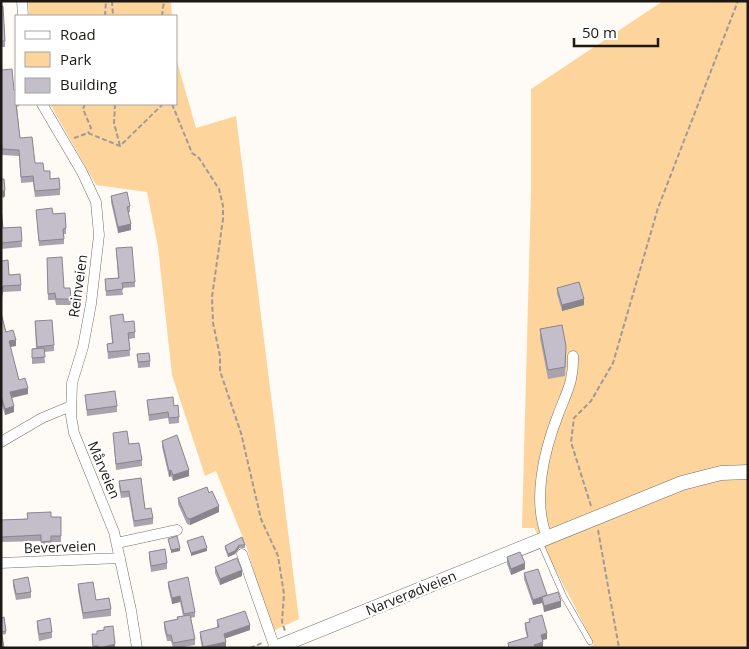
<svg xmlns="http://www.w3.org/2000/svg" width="749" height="649" viewBox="0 0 749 649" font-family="'Open Sans',sans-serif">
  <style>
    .green { fill: #fed49d }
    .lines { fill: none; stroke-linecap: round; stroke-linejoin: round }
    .lane-casing { stroke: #776f66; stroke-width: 6 }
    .street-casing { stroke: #776f66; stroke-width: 11 }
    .secondary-casing { stroke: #776f66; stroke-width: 15 }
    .path { stroke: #9e9b96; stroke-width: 2; stroke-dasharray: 5 2.5; stroke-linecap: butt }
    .lane { stroke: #fff; stroke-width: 5 }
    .street { stroke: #fff; stroke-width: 10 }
    .secondary { stroke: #fff; stroke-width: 14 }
    .wall { fill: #a8a3ad }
    .shaded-wall { fill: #88858d }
    .building { fill: #c3bec9; stroke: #88858d }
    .labels { text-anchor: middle; stroke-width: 4.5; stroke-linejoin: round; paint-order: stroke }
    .street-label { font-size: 14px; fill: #1c1915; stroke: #fff }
  </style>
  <rect width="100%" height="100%" fill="#fefbf6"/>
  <path class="green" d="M28 1H171L172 16H29Z
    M663 1H748V648H588L594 644 534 528H522L531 191V89Z
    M176 58 196 128 236 116 299 619 271 632 247 548 216 471 205 476 172 375 158 247 147 192 96 185 50 104H176Z"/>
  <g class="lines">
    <defs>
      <path id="lane" d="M540 542 564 597 590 642"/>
      <path id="street" d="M22 1 23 16
        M42 104 82 172 96 202 99 235 91 304 83 347 72 383 71 416 74 433 114 532 131 610 137 648
        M1 442 42 418 71 406
        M547 537C532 500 544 451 558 415 566 393 574 382 573 356
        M117 543 177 530
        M242 554 275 648
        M1 563 120 558"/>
      <path id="secondary" d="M275 648 682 483 721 473 748 472"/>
    </defs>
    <use href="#lane" class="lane-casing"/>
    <use href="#street" class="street-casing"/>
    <use href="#secondary" class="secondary-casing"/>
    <path class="path" d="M112 1 113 16
      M105 16 106 1
      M162 16 164 1
      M85 104 83 109 91 128 88 133
      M115 104 114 123 120 146
      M172 104 192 153 199 158 219 189 223 206V219L212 297 213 323 220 356V371L241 433 261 519 278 556 284 594 282 622 285 631
      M74 138 88 133 120 146 163 104
      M591 506 571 442 574 418 591 401 613 363 658 208 738 1
      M598 530 619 648
      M250 648 262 643"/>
    <use href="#lane" class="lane"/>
    <use href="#street" class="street"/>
    <use href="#secondary" class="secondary"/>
  </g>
  <path class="wall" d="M1 6 5 41V47H1Z
    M1 70 14 90 16 104H19V106L17 107 20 138 35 163 44 171 60 189V195L35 197 33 182 21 183 19 156 2 155 1 139Z
    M1 179 5 196 1 198Z
    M111 196 130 206V212L128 213 131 230 118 233 111 202Z
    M1 208 3 228 21 227 22 247 1 249Z
    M36 210 53 214 66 228V234H64V244L39 246Z
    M116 248 135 282V287L122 288 123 295 106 296 105 279 118 278Z
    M47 258 71 299V305H56L55 300H48Z
    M1 261 9 275 21 285V291L3 292 1 304Z
    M557 288 584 305 562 311 557 294Z
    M1 313 6 332 16 346 10 347 19 380 28 394 12 398 14 412 5 415 1 402Z
    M110 316 124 322 135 332V338L129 339 130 356 108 359 107 344 112 343Z
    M35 321 54 345V351L44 352 45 363 32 364V349L36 348Z
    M540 329 566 355 565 376 548 379 540 338Z
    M137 354 150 361V367L138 368Z
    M85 395 117 406V412L87 416Z
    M147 400 174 406 179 417V423L169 424 168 418 149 421Z
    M113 433 129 444 142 460V466L116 470Z
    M162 441 189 476 173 481 171 476 169 477 162 447Z
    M141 478 145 509 153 518V524L134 527 129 497 121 498 119 487V481Z
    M178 498 219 512 190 525 187 524 178 504Z
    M61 517V542H51V547H41V541L1 542V520Z
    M245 545V548H239L235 554 228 557 225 549V546Z
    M149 552 167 563V569L151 572 149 558Z
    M507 557 525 569 511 575 507 564Z
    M215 567 242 576 220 585 215 573Z
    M524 573 547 596 561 607 544 612 542 603 533 605 524 579Z
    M13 580 31 592V598L16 600 13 586Z
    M168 582 195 612V617L191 618 195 639V645L178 648H173L171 641H167L164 628V622L177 619V617L183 616 180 602 172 604 168 587Z
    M78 584 96 600 111 609V616L83 619 78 590Z
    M1 618 6 631V634L1 635Z
    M529 619 547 639 543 640V648H508V643L527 637 525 629V623L529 622Z
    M217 620 250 630 225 638 226 647 223 648H202L200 637V632L217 628Z
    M37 621 52 632V638L39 641 37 627Z
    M92 634 115 648H93Z"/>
  <path class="shaded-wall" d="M5 190V196L3 198V192Z
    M131 224V230L118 233V227Z
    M584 299V305L562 311V305Z
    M16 340V346L9 347V341Z
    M28 388V394L10 398V392Z
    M14 406V412L5 415V409Z
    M171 470V476L169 477V471Z
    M189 470V476L173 481V475Z
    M219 506V512L190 525V519Z
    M239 545V548L235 554 228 557V554Z
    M180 548V551L171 553V550Z
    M207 548V551L191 556V553Z
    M525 563V569L511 575V569Z
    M242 570V576L220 585V579Z
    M180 596V602L172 604V598Z
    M542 597V603L533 605V600Z
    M561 601V607L544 612V606Z
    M250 625V630L224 639V634Z
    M547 633V639L541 640V635Z
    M226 642V647L223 648H203V647Z
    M543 642V648H534V645Z
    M115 644V648H100Z"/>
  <path class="building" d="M1 6H3L5 41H1Z
    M12 69 14 90H16V104L20 138 32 137 35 163H43L44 171H50V179L59 178 60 189 35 191 33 176 21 177 19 150 2 149 1 133V70Z
    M1 179H4L5 190 1 192Z
    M127 192 130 206 127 207 131 224 118 227 111 196Z
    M1 208 3 228 21 227 22 241 1 243Z
    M52 208 53 214 65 213 66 228 63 229 64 239 39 241 36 210Z
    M132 247 135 282 122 283 123 289 106 291 105 279 119 278 116 248Z
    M62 257 64 288H70L71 299H56L55 293 48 294 47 258Z
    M8 260 9 275 20 274 21 285 3 286 1 298V261Z
    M579 282 584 299 562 305 557 288Z
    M1 313 6 332 13 330 16 340 9 341 19 380 25 378 28 388 10 392 14 406 5 409 1 396Z
    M123 314 124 322 134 321 135 332 128 333 130 350 108 352 107 344 113 343 110 316Z
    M52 320 54 345 37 347 35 321Z
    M562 325 566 346 565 367 548 370 540 329Z
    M44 348 45 357 32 358V349Z
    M149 353 150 361 138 362 137 354Z
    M115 391 117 406 87 410 85 395Z
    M173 397 174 406 178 405 179 417 169 418 168 412 149 415 147 400Z
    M127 431 129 444 139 443 142 460 116 464 113 433Z
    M177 435 189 470 173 475 171 470 169 471 162 441Z
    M141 478 145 509 151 508 153 518 134 521 129 491 121 492 119 481Z
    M207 487 209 493 212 491 219 506 190 519 187 518 178 498Z
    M51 512V517H61V536H51V541L41 542V535L1 537V520L28 519 27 513Z
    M177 536 180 548 171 550 168 539Z
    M203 536 207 548 191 553 187 541Z
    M242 537 245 545H239L235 551 228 554 225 546Z
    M165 549 167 563 151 566 149 552Z
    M520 552 525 563 511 569 507 557Z
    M237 558 242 570 220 579 215 567Z
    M538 569 547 595 533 600 524 573Z
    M28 577 31 592 16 594 13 580Z
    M188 577 195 612 184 614 180 596 172 598 168 582Z
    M93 582 96 600 109 598 111 609 83 613 78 584Z
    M558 592 561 601 544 606 542 597Z
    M245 611 250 625 224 634 226 642 203 647 200 632 219 627 217 620Z
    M190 615 195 639 173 643 171 635H167L164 622 178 619 177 617Z
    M542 615 547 633 541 635 543 642 534 645 535 648H509L508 643 528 637 525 623 530 622 529 619Z
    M4 617 6 631 1 632V618Z
    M50 618 52 632 39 634 37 621Z
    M113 626 115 644 100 648H98V646H93L92 634H97V631L104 630V627Z
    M1 635H2L4 648H1Z"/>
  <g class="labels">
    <g class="street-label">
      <text transform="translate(78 286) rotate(-82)" y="5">Reinveien</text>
      <text transform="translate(104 470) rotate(67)" y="5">Mårveien</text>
      <text transform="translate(60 547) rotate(-2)" y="5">Beverveien</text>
      <text transform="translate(411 593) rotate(-22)" y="5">Narverødveien</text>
    </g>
  </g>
  <rect width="749" height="649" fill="none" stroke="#1c1915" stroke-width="5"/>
  <rect x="15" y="15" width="162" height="90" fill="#ffffff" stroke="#a4a3a1"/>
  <rect x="25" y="31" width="25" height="8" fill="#ffffff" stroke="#a4a3a1"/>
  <text x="60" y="40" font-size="15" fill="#1c1915">Road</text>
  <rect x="25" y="52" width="25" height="15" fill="#fed49d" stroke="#a4a3a1"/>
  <text x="60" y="65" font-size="15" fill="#1c1915">Park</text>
  <rect x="25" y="78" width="25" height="15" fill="#c3bec9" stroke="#a4a3a1"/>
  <text x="60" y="90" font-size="15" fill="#1c1915">Building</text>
  <path d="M574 38v8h84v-8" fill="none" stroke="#1c1915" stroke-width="2.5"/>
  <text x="582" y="38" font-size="15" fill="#1c1915" stroke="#ffffff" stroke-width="4" paint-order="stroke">50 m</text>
</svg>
